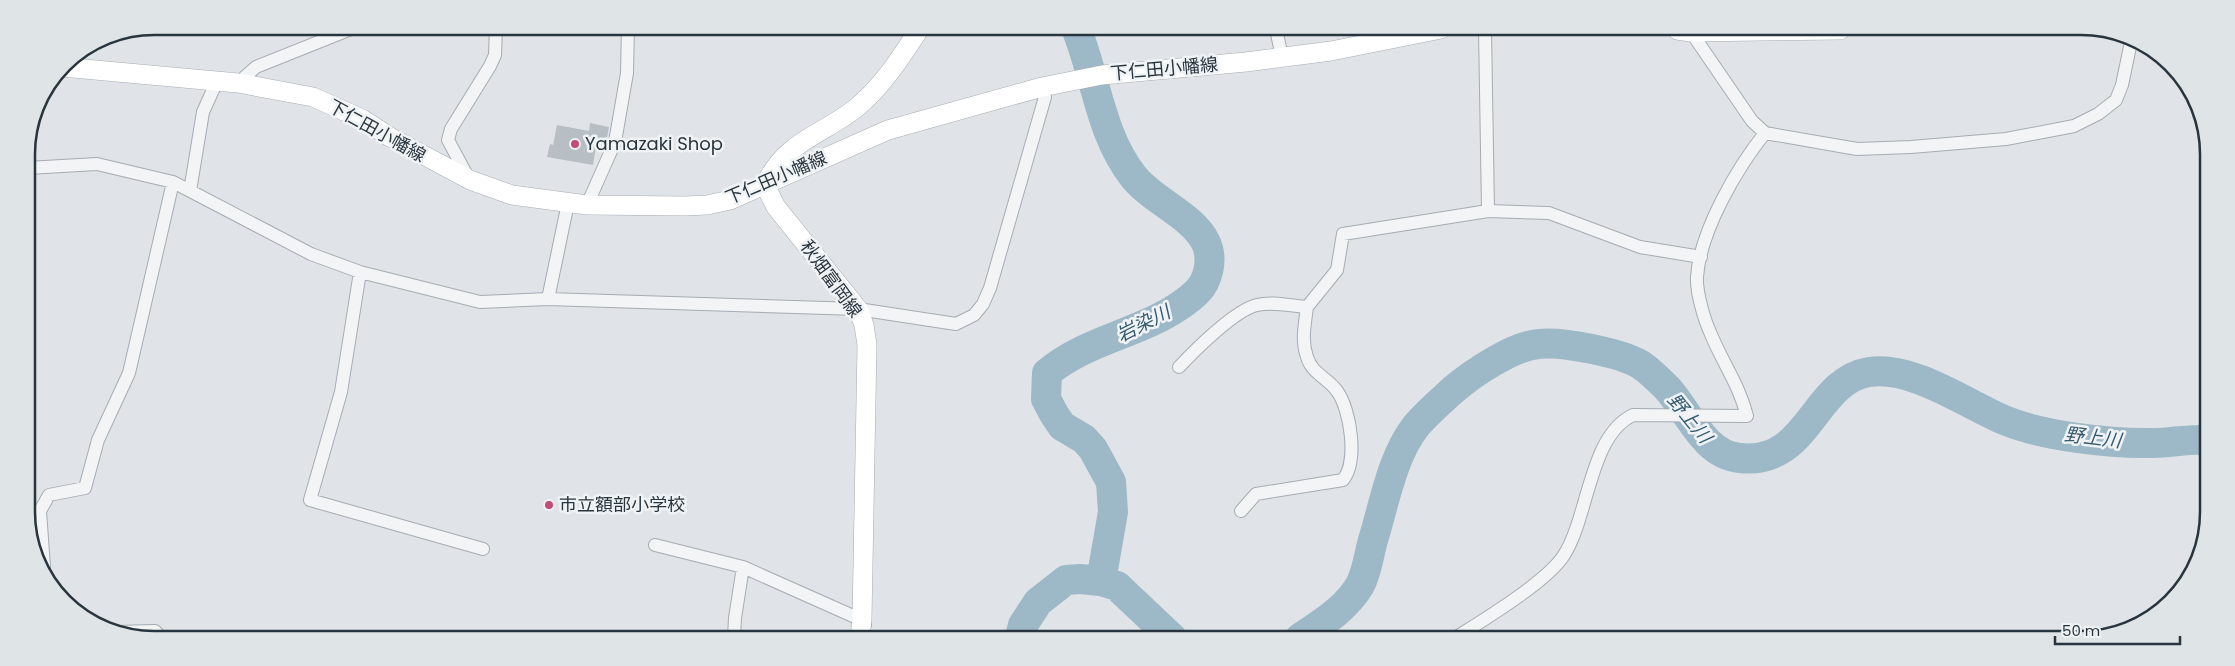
<svg xmlns="http://www.w3.org/2000/svg" width="2235" height="666" viewBox="0 0 2235 666" font-family="Poppins,'Noto Sans JP',sans-serif">
  <style>
    .lines { fill: none; stroke-linecap: round; stroke-linejoin: round }
    .river { stroke: #9db8c6; stroke-width: 30 }
    .building { fill: #b7bfc4 }
    .minor-casing { stroke: #a5acb2; stroke-width: 14 }
    .secondary-casing { stroke: #a5acb2; stroke-width: 20 }
    .minor { stroke: #f2f4f6; stroke-width: 12 }
    .secondary { stroke: #fff; stroke-width: 19 }
    .poi-dot { fill: #c54c76; stroke: #eff3f5; stroke-width: 2 }
    .labels { text-anchor: middle; stroke-width: 5; stroke-linejoin: round; paint-order: stroke }
    .street-label { font-size: 18px; fill: #29353e; stroke: #eff3f5 }
    .poi-label { font-size: 18px; fill: #29353e; stroke: #eff3f5; text-anchor: start }
    .water-label { font-size: 19px; font-style: italic; fill: #365b6f; stroke: #eff3f5 }
    .rim { fill: none; stroke: #29353e; stroke-width: 2.5 }
  </style>
  <rect width="100%" height="100%" fill="#e0e4e8"/>
  <g class="lines">
    <path class="river" d="M1076 28C1096 77 1100 134 1133 176 1152 201 1193 215 1206 243 1213 258 1209 280 1197 292 1155 332 1090 336 1047 373L1046 399 1054 414 1062 426 1084 439 1093 449 1111 482 1113 512 1101 581
      M1020 637 1023 625 1038 602 1066 580 1080 579 1101 581 1117 586 1172 638
      M1300 638C1322 623 1346 609 1360 585 1367 572 1369 554 1373 540 1384 505 1392 456 1416 426 1426 414 1441 401 1453 390 1473 373 1513 346 1539 344 1562 341 1622 353 1641 365 1650 371 1659 380 1667 388 1689 412 1704 455 1740 458 1809 466 1813 381 1869 372 1914 366 1964 403 2004 420 2042 436 2111 444 2153 443 2170 443 2188 439 2205 440"/>
  </g>
  <path class="building" d="M590 123 609 127 606 143 597 141 593 165 547 157 550 144 553 145 557 125 589 131Z"/>
  <g class="lines">
    <defs>
      <path id="minor" d="M1276 29 1282 57
        M1691 32 1752 121 1765 133 1857 149 1911 147 2006 139 2074 126 2098 114 2116 100 2122 85 2131 42
        M238 83 256 67 356 27
        M27 168 97 164 173 182 311 254 360 272 480 302 548 299 858 309 956 324 974 315 983 304 990 288 1045 97 1042 87
        M469 179 448 140 451 129 490 66 495 55 496 27
        M190 191 203 112 217 81
        M587 205 615 142 627 73 628 27
        M1488 211 1549 213 1640 247 1701 257
        M360 272 341 392 310 500 483 549
        M548 299 568 203
        M1179 367C1195 350 1235 310 1257 305 1272 301 1292 306 1307 307L1337 270 1343 234 1488 211 1485 29
        M1241 511 1256 494 1343 480C1358 462 1351 410 1337 391 1328 378 1312 374 1307 357 1301 340 1305 324 1307 307
        M655 545 743 567 862 620 865 625
        M44 567 40 511 49 495 85 488 98 440 129 373 173 182
        M115 632 155 631 160 636
        M734 637 735 618 743 567
        M1455 638C1482 621 1548 581 1564 555 1589 516 1589 436 1633 415L1747 416C1739 384 1722 362 1710 332 1704 319 1696 291 1697 277 1700 231 1737 168 1765 133"/>
      <path id="secondary" d="M1677 30 1691 32 1840 30
        M62 67 238 83 313 97 362 119 390 137 470 180 512 195 587 205 685 206 707 205 730 200 888 130 1042 87 1102 75 1246 62 1331 51 1441 29
        M766 183C786 141 822 135 856 108 883 86 901 57 920 28
        M765 185 776 207 858 309 864 325 867 345 862 620 860 637"/>
    </defs>
    <use href="#minor" class="minor-casing"/>
    <use href="#secondary" class="secondary-casing"/>
    <use href="#minor" class="minor"/>
    <use href="#secondary" class="secondary"/>
  </g>
  <g class="poi-dot">
    <circle cx="575" cy="144" r="5"/>
    <circle cx="549" cy="505" r="5"/>
  </g>
  <g class="labels">
    <g class="street-label">
      <text transform="translate(1164 69) rotate(-5)" y="6">下仁田小幡線</text>
      <text transform="translate(377 131) rotate(29)" y="6">下仁田小幡線</text>
      <text transform="translate(776 178) rotate(-23)" y="6">下仁田小幡線</text>
      <text transform="translate(831 279) rotate(54)" y="6">秋畑富岡線</text>
    </g>
    <g class="poi-label">
      <text x="585" y="150">Yamazaki Shop</text>
      <text x="559" y="511">市立額部小学校</text>
    </g>
    <g class="water-label">
      <text transform="translate(1143 323) rotate(-27)" y="7">岩染川</text>
      <text transform="translate(1690 418) rotate(51)" y="7">野上川</text>
      <text transform="translate(2093 437) rotate(7)" y="7">野上川</text>
    </g>
  </g>
  <path d="M0 0H2235V666H0ZM154 35H2081A119 119 0 0 1 2200 154V512A119 119 0 0 1 2081 631H154A119 119 0 0 1 35 512V154A119 119 0 0 1 154 35Z" fill="#dfe4e6" fill-rule="evenodd"/>
  <path class="rim" d="M154 35H2081A119 119 0 0 1 2200 154V512A119 119 0 0 1 2081 631H154A119 119 0 0 1 35 512V154A119 119 0 0 1 154 35Z"/>
  <path d="M2055 636v8h125v-8" fill="none" stroke="#29353e" stroke-width="2.5"/>
  <text x="2062" y="636" font-size="15" fill="#29353e" stroke="#eff3f5" stroke-width="4" paint-order="stroke">50 m</text>
</svg>
